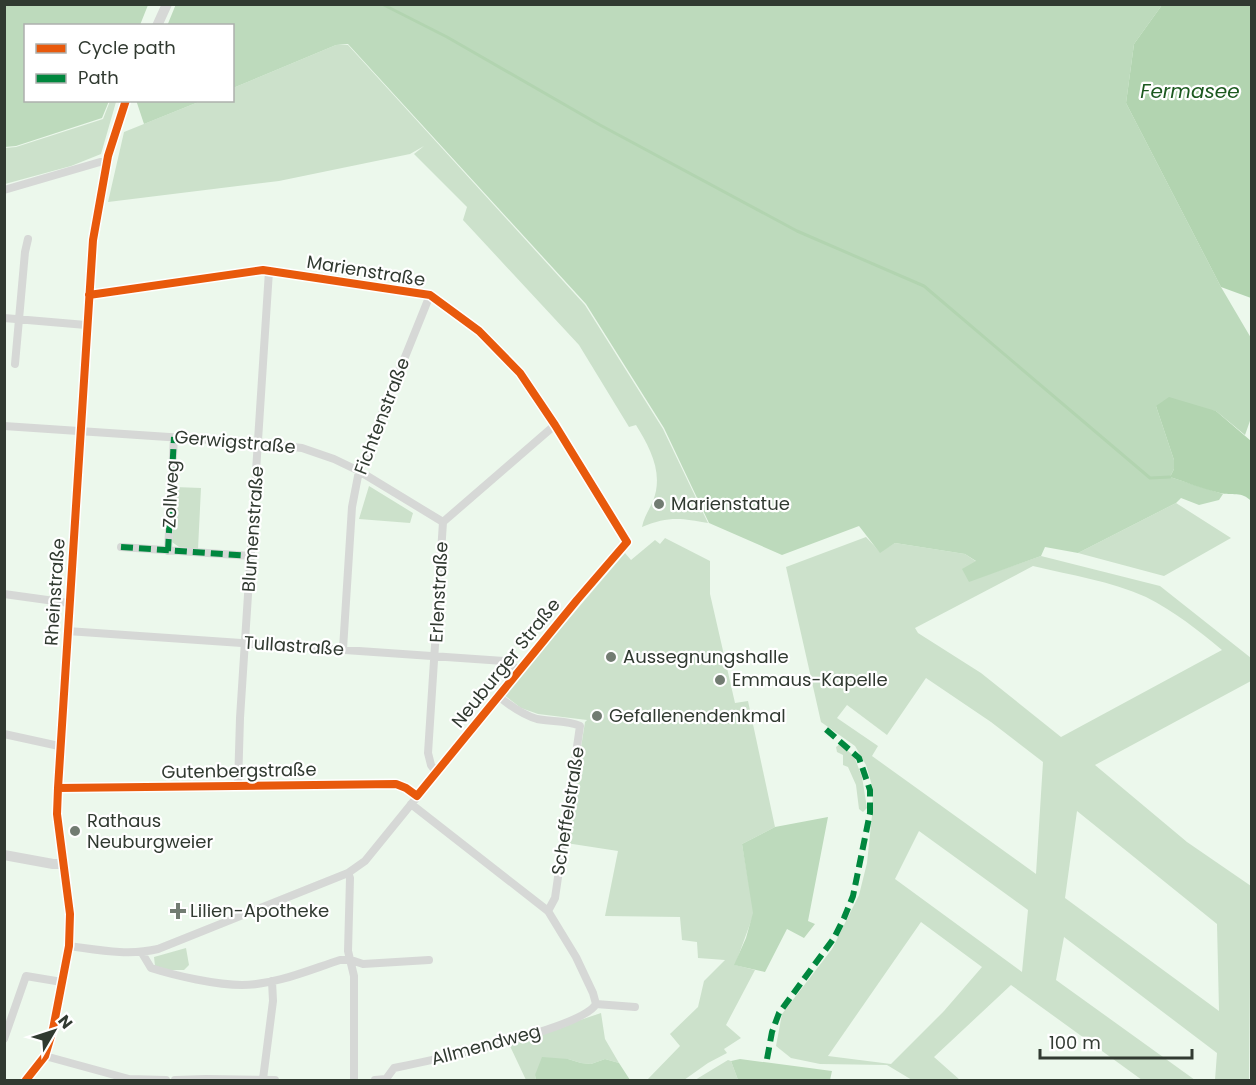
<svg xmlns="http://www.w3.org/2000/svg" width="1256" height="1085" viewBox="0 0 1256 1085" font-family="Poppins,sans-serif">
  <style>
    .green { fill: #cce1cb; fill-rule: evenodd }
    .forest { fill: #bddabc }
    .water { fill: #b2d4b0 }
    .lines { fill: none; stroke-linecap: round; stroke-linejoin: round }
    .stream { stroke: #b2d4b0; stroke-width: 3 }
    .minor { stroke: #d6d8d6; stroke-width: 8 }
    .secondary { stroke: #d6d8d6; stroke-width: 10 }
    .quiet { stroke: #00873e; stroke-width: 6; stroke-dasharray: 12 6; stroke-linecap: butt }
    .cycleway-casing { stroke: #fff; stroke-width: 11 }
    .cycleway { stroke: #e8590c; stroke-width: 8 }
    .poi-dot { fill: #727c72; stroke: #fff; stroke-width: 2 }
    .labels { text-anchor: middle; stroke-width: 4.5; stroke-linejoin: round; paint-order: stroke }
    .street-label { font-size: 18px; fill: #313a31; stroke: #fff }
    .poi-label { font-size: 18px; fill: #313a31; stroke: #fff; text-anchor: start }
    .water-label { font-size: 20px; font-style: italic; fill: #1c591f; stroke: #fff }
  </style>
  <rect width="100%" height="100%" fill="#ecf8ec"/>
  <path class="green" d="M336 45H348L585 305 663 429 708 523C681 518 668 516 642 527 644 517 649 510 653 501 664 473 650 448 636 425L629 427 579 345 463 220 467 207 414 154 424 146 410 154 279 181 108 202 124 132 201 101 232 100 233 88Z
    M110 101 116 102 101 154 71 166 5 184V148L16 147 103 119Z
    M369 486 413 513 410 523 359 519Z
    M175 487 201 488 198 549 179 547 172 542Z
    M1176 503 1231 538 1164 576 1078 553Z
    M866 537 880 552 895 543 965 554 977 562 969 581 1041 556 1160 586 1251 658V681L1095 765 1187 842 1251 886 1249 1080H1215L1217 1053 1064 937 1056 980 1195 1080H1142L1011 985 934 1057 960 1080H912L887 1065 820 1064 791 1058 776 1046 782 1014 832 949 859 895 867 863 872 815 873 789 866 765 855 746 821 722 786 567ZM1033 566C1070 575 1111 581 1146 597 1174 611 1198 630 1222 650L1061 737 981 673 918 633 915 628ZM926 678 991 722 1043 762 1036 874 872 756 878 746 837 718 847 705 887 735ZM1077 811 1217 924 1219 1011 1065 898ZM919 831 1028 910 1022 972 895 879ZM921 922 982 967 944 1011 891 1064 828 1056Z
    M665 538 710 561V594L735 703 748 701 775 827 742 844 754 913 735 965 755 970 726 1025 741 1038 724 1049 727 1053 708 1063 684 1080H647L680 1046 670 1034 698 1007 704 981 725 960 698 958 697 942 682 940 680 917 605 916 618 851 566 843 585 722 587 720 538 714 521 708 504 695 625 553 631 560 655 540 660 544Z
    M840 744 854 756 862 777 867 808 863 812 859 809 856 785 848 767 843 765V755L837 752 836 747Z
    M186 948 189 965 184 970H169L155 966 154 957Z
    M601 1013 605 1039 619 1063 605 1059 591 1064 581 1063 568 1059 535 1075 536 1080H526L509 1044Z
    M728 1060 731 1061 738 1080H695Z"/>
  <path class="forest" d="M5 4 148 5 140 25 26 26V100L109 101 102 118 16 146 5 147Z
    M176 4 1162 5 1134 44 1126 103 1221 287 1251 338V418L1245 435 1216 411 1156 406 1174 460V469L1170 477 1223 494 1219 500 1199 505 1181 498 1176 503 1078 553 1045 547 1041 556 969 582 962 569 976 561 965 554 895 543 880 553 859 526 782 555 709 523 664 428 586 304 348 44 336 45 233 88 232 26H167Z
    M136 100H201V101L144 124Z
    M828 817 808 921 815 924 804 938 787 929 765 972 734 965 746 938 753 913 742 844 775 827Z
    M542 1057 568 1059 581 1063 591 1064 605 1059 619 1063 630 1080H536L535 1075Z
    M740 1059 832 1071 830 1080H738L731 1061Z"/>
  <path class="water" d="M1162 5H1251V298L1221 287 1126 103 1134 44Z
    M1169 397 1216 411 1251 441V501C1242 491 1232 496 1220 493 1203 489 1186 482 1170 477L1174 469V460L1156 406Z"/>
  <g class="lines">
    <path class="stream" d="M382 4 447 37 600 125 797 231 924 286 1150 478 1170 477"/>
    <path class="minor" d="M4 190 100 162 107 163
      M4 318 86 325
      M15 364 25 252 28 239
      M4 426 258 443 302 448 334 459 359 471 443 522
      M121 547 251 556
      M168 551 174 437
      M4 594 69 603
      M67 631 504 661 519 670
      M343 649 352 507 359 471 430 295
      M498 696C509 705 523 715 537 719 551 722 567 720 580 726L555 898 548 911
      M4 734 59 746
      M437 773 431 765 428 753 443 522 555 425
      M238 786 240 718 269 271
      M58 788 396 784 406 788 417 796
      M411 804 548 911 576 957 593 993 596 1004
      M348 873 350 878 348 951 354 976V1080
      M69 946C99 950 128 956 158 949L348 873 365 861 577 600 627 542 555 425 520 373 479 331 430 295 263 270 89 295
      M142 953 151 968C176 976 217 985 242 985 275 985 309 970 340 960H351L363 964 429 960
      M596 1004 635 1007
      M4 1039 26 976 62 982
      M45 1056 129 1079 166 1080
      M263 1079 273 1001 272 981
      M175 1080 206 1079 275 1080
      M375 1080 386 1079 394 1068C428 1061 582 1029 596 1004"/>
    <path class="secondary" d="M157 26 167 4
      M4 855 53 864H63
      M26 1080 45 1056 53 1029 69 946 70 914 57 814 58 788 93 240 108 156 126 100"/>
    <path class="quiet" d="M121 547 251 556
      M168 551 174 437
      M767 1059 772 1032 779 1013 834 938 844 918 853 896 870 813V790L859 758 822 726"/>
    <defs>
      <path id="cycleway" d="M58 788 396 784 406 788 417 796 577 600 627 542 555 425 520 373 479 331 430 295 263 270 89 295
        M26 1080 45 1056 53 1029 69 946 70 914 57 814 58 788 93 240 108 156 126 100"/>
    </defs>
    <use href="#cycleway" class="cycleway-casing"/>
    <use href="#cycleway" class="cycleway"/>
  </g>
  <g class="poi-dot">
    <circle cx="659" cy="504" r="6"/>
    <circle cx="611" cy="657" r="6"/>
    <circle cx="720" cy="680" r="6"/>
    <circle cx="597" cy="716" r="6"/>
    <circle cx="75" cy="831" r="6"/>
    <path d="M175 902h6v6h6v6h-6v6h-6v-6h-6v-6h6z"/>
  </g>
  <g class="labels">
    <g class="street-label">
      <text transform="translate(366 271) rotate(9)" y="6">Marienstraße</text>
      <text transform="translate(382 416) rotate(-69)" y="6">Fichtenstraße</text>
      <text transform="translate(235 442) rotate(5)" y="6">Gerwigstraße</text>
      <text transform="translate(171 494) rotate(-87)" y="6">Zollweg</text>
      <text transform="translate(253 529) rotate(-86)" y="6">Blumenstraße</text>
      <text transform="translate(55 592) rotate(-86)" y="6">Rheinstraße</text>
      <text transform="translate(439 592) rotate(-87)" y="6">Erlenstraße</text>
      <text transform="translate(294 646) rotate(4)" y="6">Tullastraße</text>
      <text transform="translate(506 663) rotate(-51)" y="6">Neuburger Straße</text>
      <text transform="translate(239 771) rotate(-1)" y="6">Gutenbergstraße</text>
      <text transform="translate(568 811) rotate(-81)" y="6">Scheffelstraße</text>
      <text transform="translate(486 1045) rotate(-15)" y="6">Allmendweg</text>
    </g>
    <g class="poi-label">
      <text x="671" y="510">Marienstatue</text>
      <text x="623" y="663">Aussegnungshalle</text>
      <text x="732" y="686">Emmaus-Kapelle</text>
      <text x="609" y="722">Gefallenendenkmal</text>
      <text x="87" y="827">Rathaus<tspan x="87" dy="21">Neuburgweier</tspan></text>
      <text x="190" y="917">Lilien-Apotheke</text>
    </g>
    <g class="water-label">
      <text x="1190" y="98">Fermasee</text>
    </g>
  </g>
  <rect width="1256" height="1085" fill="none" stroke="#313a31" stroke-width="12"/>
  <rect x="24" y="24" width="210" height="78" fill="#ffffff" stroke="#adb0ad" stroke-width="1.5"/>
  <rect x="36" y="44" width="30" height="9" fill="#e8590c" stroke="#adb0ad" stroke-width="1.5"/>
  <text x="78" y="54" font-size="18" fill="#313a31">Cycle path</text>
  <rect x="36" y="74" width="30" height="9" fill="#00873e" stroke="#adb0ad" stroke-width="1.5"/>
  <text x="78" y="84" font-size="18" fill="#313a31">Path</text>
  <g transform="translate(54 1031) rotate(51)" stroke="#ffffff" stroke-width="4.5" paint-order="stroke">
  <path d="M0-4.5L10 22L0 15L-10 22Z" fill="#313a31"/>
  <text y="-9" font-size="16" font-weight="bold" text-anchor="middle" fill="#313a31">N</text>
  </g>
  <path d="M1040 1049v9h152v-9" fill="none" stroke="#313a31" stroke-width="3"/>
  <text x="1049" y="1049" font-size="18" fill="#313a31" stroke="#ffffff" stroke-width="4.5" paint-order="stroke">100 m</text>
</svg>
